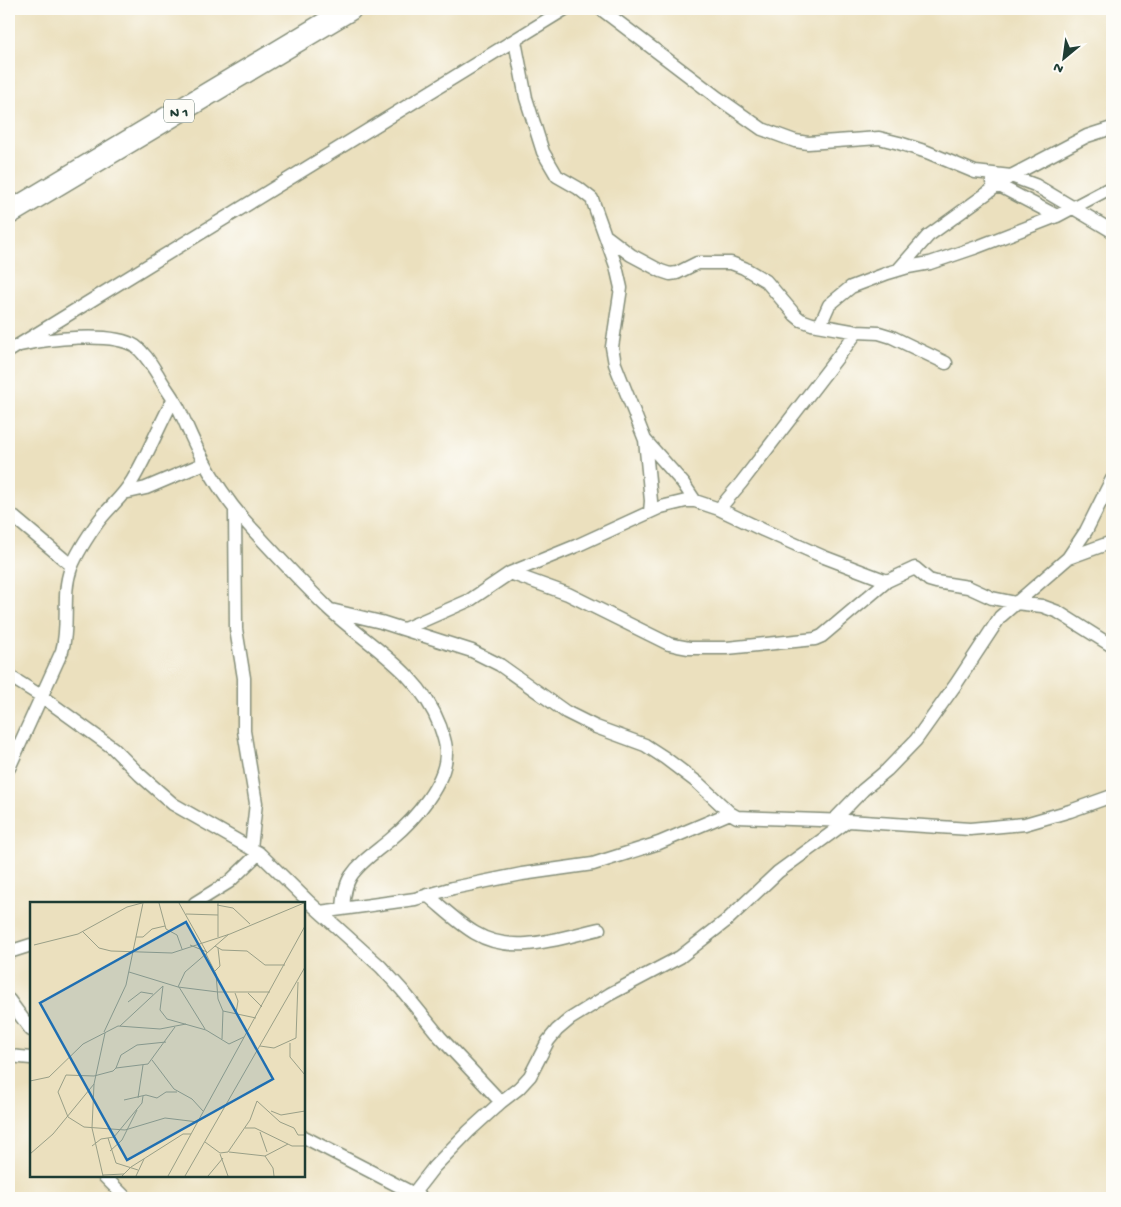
<svg xmlns="http://www.w3.org/2000/svg" width="1121" height="1207" viewBox="0 0 1121 1207" font-family="'Gochi Hand',sans-serif">
  <style>
    .lines { fill: none; stroke-linecap: round; stroke-linejoin: round }
    .street-casing { stroke: #858e79; stroke-width: 15 }
    .highway-casing { stroke: #858e79; stroke-width: 25 }
    .street { stroke: #fff; stroke-width: 12 }
    .highway { stroke: #fff; stroke-width: 22 }
    .labels { text-anchor: middle; stroke-width: 4.5; stroke-linejoin: round; paint-order: stroke }
    .shield { fill: #fdfcf7; stroke: #62766e; stroke-width: 1 }
    .shield-label { font-size: 14px; font-weight: bold; fill: #1f3d34 }
    .inset-road { fill: none; stroke: #999f87; stroke-width: 1 }
    .view { fill: #1f6fb2; fill-opacity: 0.15; stroke: #1f6fb2; stroke-width: 2.5 }
    .inset-edge { fill: none; stroke: #1f3d34; stroke-width: 2.5 }
  </style>
  <rect width="100%" height="100%" fill="#fdfcf7"/>
  <filter id="ink" filterUnits="userSpaceOnUse"><feTurbulence type="fractalNoise" baseFrequency=".02" numOctaves="2"/><feDisplacementMap in="SourceGraphic" scale="10" xChannelSelector="R" yChannelSelector="G"/><feConvolveMatrix kernelMatrix="1 2 1 2 8 2 1 2 1" color-interpolation-filters="sRGB"/></filter>
  <filter id="wash" filterUnits="userSpaceOnUse"><feTurbulence type="fractalNoise" baseFrequency=".0096" numOctaves="4" result="noise"/><feDisplacementMap in="SourceGraphic" scale="20" xChannelSelector="R" yChannelSelector="G"/><feGaussianBlur stdDeviation="1.12" result="paint"/><feColorMatrix in="noise" values="0 0 0 0 0 0 0 0 0 0 0 0 0 0 0 0 0 1.4 0 .05"/><feComposite in="paint" operator="in"/></filter>
  <g filter="url(#wash)">
    <rect width="100%" height="100%" fill="#ebe0be"/>
  </g>
  <g filter="url(#ink)">
    <g class="lines">
      <defs>
        <path id="street" d="M601 9 718 98 762 129 795 141 808 143 879 138 899 143 927 152 975 172 1011 176 1035 185 1112 231
          M515 41 526 98 543 152 557 176 578 188 592 199 616 266 621 288 612 347 615 364 645 440 651 501 650 512
          M992 182 1057 216
          M606 236 631 255 661 271 670 274 677 273 697 263H731L744 268 766 281 795 315 801 320 812 324 857 332 879 333 892 337 946 363
          M899 269 928 236 997 186 1011 176 1087 136 1112 128
          M820 325 829 305 851 287 888 273 908 267 930 263 977 247 1057 216 1112 187
          M20 345C46 339 112 331 135 346 145 353 151 364 158 375 164 386 172 396 178 407 186 423 192 440 201 456 215 483 233 509 254 531 278 557 303 584 329 609 369 646 420 672 440 726 442 733 446 742 446 750 448 782 414 820 391 839 377 851 361 861 351 876 345 885 344 897 343 908
          M9 351 565 9
          M645 440 683 483 695 501
          M124 493 146 488 205 463
          M719 509 741 483 857 332
          M235 511 236 629 244 678V731L256 803 251 848
          M9 513 72 566
          M1068 558 1086 531 1112 479
          M510 573 568 594 669 644 678 646 689 648H727L815 639 822 636 887 581 915 568 929 580 936 582 968 587 992 598 1016 603 1042 606 1058 612 1112 646
          M331 610 381 622 472 651 500 665 566 712 596 727 645 745 665 758 698 783 730 813 737 817 848 821 970 829 1025 824 1070 811 1112 796
          M404 629 470 600 510 573 576 546 661 507 686 501H695L719 509 763 530 824 557 887 581
          M9 676 41 696 113 748 140 775 173 804 259 853 309 902 381 967 402 990 440 1037 501 1102
          M9 768 62 651C70 624 61 595 71 568 77 553 88 536 98 522 108 508 123 497 132 481 147 456 159 426 173 400
          M833 821 863 790 887 770 916 740 956 684 1000 617 1068 558 1112 542
          M427 895C443 908 458 923 475 933 513 956 560 938 599 929
          M195 903 229 882 259 853
          M320 912 415 899 453 888 522 874 593 864 659 843 730 813
          M9 952 31 945
          M9 1000 31 1030
          M9 1056 31 1058
          M304 1137 422 1198
          M104 1176 126 1198
          M410 1198 434 1167 469 1131 501 1102 519 1088 530 1076 548 1041 557 1030 570 1019 610 994 680 957 726 921 778 872 848 821"/>
        <path id="highway" d="M9 213 350 9"/>
      </defs>
      <use href="#street" class="street-casing"/>
      <use href="#highway" class="highway-casing"/>
      <use href="#street" class="street"/>
      <use href="#highway" class="highway"/>
    </g>
  </g>
  <g class="labels">
    <rect class="shield" x="164" y="99.5" width="30" height="23" rx="4"/>
    <g class="shield-label">
      <text x="179" y="116">N 1</text>
    </g>
  </g>
  <g transform="translate(30 902)">
    <rect width="275" height="275" fill="#ebe0be"/>
    <path class="inset-road" d="M129 1 136 27 147 33 152 47M149 1 177 51M188 1V35M187 3 203 6 220 22M156 12 188 13M53 30 69 46 81 49 142 51 200 32 274 1M106 35H113L122 27 135 24M4 43 48 32 97 5 112 1M160 43 177 50M185 44 192 48 217 49 235 63H255M176 52 186 72 188 97 193 109 192 137M185 69 190 64 188 46M99 70 148 85 188 90H240M133 84 130 108 137 117 176 128 199 142 214 135M148 85 155 70 199 32M149 85 175 127M205 91 208 99 206 111M218 91 232 105M98 100 111 90 123 92M193 109 226 116M90 124 133 84M145 125 118 162 86 166 83 169 64 174 36 173 28 190 38 215 54 225 95 228 135 216 168 220M74 130 96 83 113 1M260 141V155L275 173M230 144 244 146 266 136 268 80M122 158 144 187 162 197 173 209M86 166 91 153 107 143 136 140M0 179 19 175 53 142 88 124 130 127 156 122M64 182 62 226 73 274M108 196 113 163M94 198 116 193 127 196 136 190H147M241 209 251 213 275 209M215 226H225L262 244H275M230 230 237 250M78 236 86 261 108 268M175 240 190 251 198 250 220 218 227 199 250 220 264 226 268 233H275M62 244 71 237 84 235 112 201 113 194M80 249 92 238 107 208M199 250 235 254 258 242M0 252 23 232 64 182 75 131M190 252 198 274M235 254 243 266 244 274M73 273 94 272M92 274 101 265 153 232H161M106 274 114 257M138 274 275 24M155 274 275 65M178 274 193 256"/>
    <path class="view" d="M156 20 243 177 97 258 10 101Z"/>
    <rect width="275" height="275" class="inset-edge"/>
  </g>
  <rect width="1121" height="1207" fill="none" stroke="#fdfcf7" stroke-width="30"/>
  <g transform="translate(1064 58) rotate(209)" stroke="#fdfcf7" stroke-width="4" paint-order="stroke">
  <path d="M0-4L9 19L0 12L-9 19Z" fill="#1f3d34"/>
  <text y="-8" font-size="14" font-weight="bold" text-anchor="middle" fill="#1f3d34">N</text>
  </g>
</svg>
